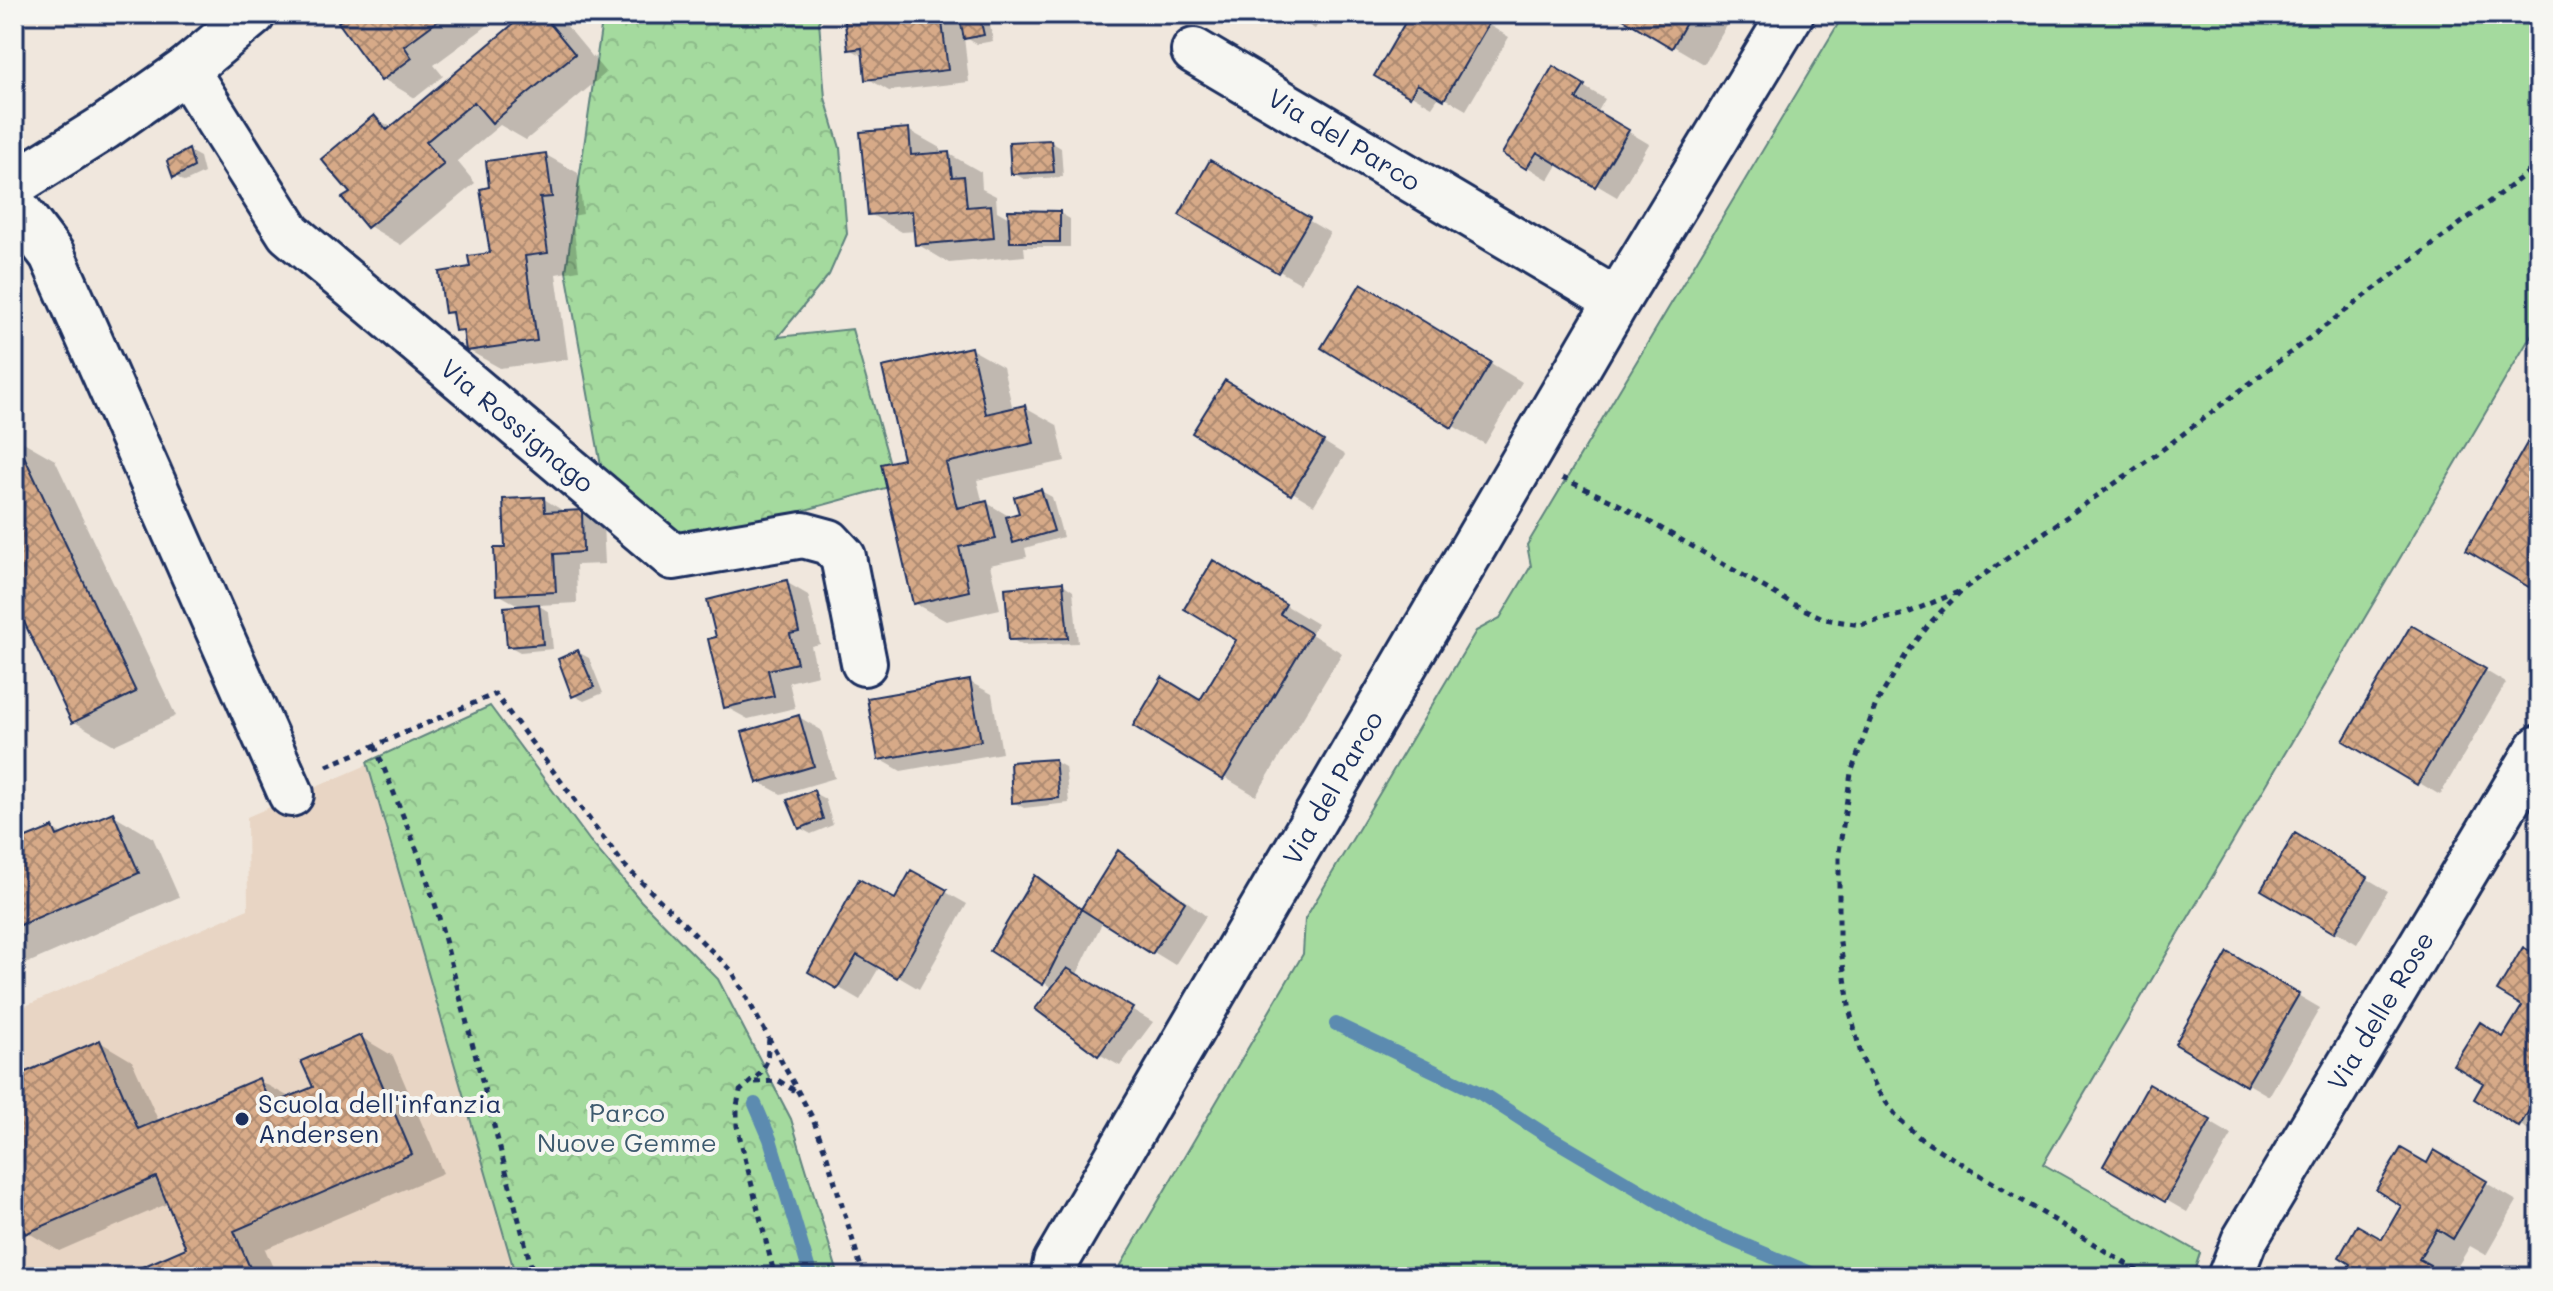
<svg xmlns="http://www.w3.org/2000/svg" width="2553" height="1291" viewBox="0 0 2553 1291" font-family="Mali,sans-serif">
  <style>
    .built { fill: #e8d5c4 }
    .green { fill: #a4da9e; stroke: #60847e; stroke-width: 2 }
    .park { fill: url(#park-crowns); stroke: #60847e; stroke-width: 2 }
    .shadow { fill: #0003 }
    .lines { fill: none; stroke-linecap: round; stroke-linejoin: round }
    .stream { stroke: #5b8bb0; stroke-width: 14 }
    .building { fill: url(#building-cross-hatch); stroke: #1b2f5e; stroke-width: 2 }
    .street-casing { stroke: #1b2f5e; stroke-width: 50 }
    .secondary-casing { stroke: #1b2f5e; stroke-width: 50 }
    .path { stroke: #1b2f5e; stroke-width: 5; stroke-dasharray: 6 6; stroke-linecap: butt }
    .street { stroke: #f6f6f2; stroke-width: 44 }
    .secondary { stroke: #f6f6f2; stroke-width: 44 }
    .poi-dot { fill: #1b2f5e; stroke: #f6f6f2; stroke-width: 3 }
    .labels { text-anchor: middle; stroke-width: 8; stroke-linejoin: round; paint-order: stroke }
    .street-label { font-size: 26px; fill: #1b2f5e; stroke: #f6f6f2 }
    .poi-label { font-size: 26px; fill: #1b2f5e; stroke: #f6f6f2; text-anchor: start }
    .park-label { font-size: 26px; fill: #3d5a6e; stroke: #f6f6f2 }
  </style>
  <defs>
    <pattern id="park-crowns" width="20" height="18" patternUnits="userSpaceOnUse" patternTransform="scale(2)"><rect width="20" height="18" fill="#a4da9e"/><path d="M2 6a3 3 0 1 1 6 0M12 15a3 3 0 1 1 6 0" fill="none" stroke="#8dbb8a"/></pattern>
    <pattern id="building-cross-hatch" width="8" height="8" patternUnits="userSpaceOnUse" patternTransform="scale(2)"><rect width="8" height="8" fill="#d7aa88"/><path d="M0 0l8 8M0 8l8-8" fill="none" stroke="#ae8b72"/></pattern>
  </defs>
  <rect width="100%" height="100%" fill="#f0e7dd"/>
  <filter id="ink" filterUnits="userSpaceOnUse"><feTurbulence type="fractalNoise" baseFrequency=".0125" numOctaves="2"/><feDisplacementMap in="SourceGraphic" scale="16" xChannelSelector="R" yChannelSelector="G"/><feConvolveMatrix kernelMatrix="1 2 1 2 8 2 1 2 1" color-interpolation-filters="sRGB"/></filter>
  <g filter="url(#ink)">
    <path class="built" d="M367 765 516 1277H14V1011L248 909 247 817Z"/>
    <path class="green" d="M1844 14H2539V322L2043 1164 2200 1253 2192 1277H1114L1303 954 1305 919 1476 631 1500 618 1531 566 1527 545Z"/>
    <path class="park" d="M603 14H823L819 21 825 98 840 148 847 234 829 275 778 337 852 329 896 485 678 545 601 466 566 271Z
      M490 706 590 841 641 901 718 979 791 1119 839 1277H516L367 762Z"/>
    <path class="shadow" d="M353 14H503L434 65 443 76 415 98 383 79Z
      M528 14H546L567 26 606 73 526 140 500 125 457 161 475 183 401 245 369 226 374 117 393 128Z
      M846 14H988L993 41 977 44 964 37 969 82 889 91 867 78 865 57 850 49Z
      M1289 14H1324L1315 29Z
      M1413 14H1470L1509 37 1466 110 1440 95 1432 107 1377 75Z
      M1619 14H1734L1704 64Z
      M1554 69 1605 99 1597 113 1649 144 1617 197 1559 163 1549 180 1504 153Z
      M908 130 940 148 941 154H949L981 172 982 189 996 196 997 211 1011 219 1060 213 1070 219V247H1024L1025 256 949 263 917 244 916 231 902 232 870 214Z
      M1051 142 1061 148 1063 177 1024 179 1013 173Z
      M189 151 200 157 204 173 185 182 175 176Z
      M546 155 578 173 583 214 572 216 579 270 556 274 568 359 500 368 468 350 466 335 457 330 455 317 446 312 472 269 492 255 491 189Z
      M1211 163 1330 233 1300 283 1181 214Z
      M1393 304 1522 382 1485 444 1453 426Z
      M971 349 1003 367 1013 410 1025 407 1057 425 1065 461 977 480 983 504 987 503 1012 518 1021 515 1041 491 1052 497 1063 537 1025 548 1027 557 990 565 1000 609 946 621 914 603 905 461Z
      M1247 395 1345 455 1314 505 1195 433Z
      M14 428 20 440 55 460 176 716 114 745 73 721 14 596Z
      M544 499 565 512H581L603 524 605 564 576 565 577 603 538 605 549 612 553 649 520 652 509 646 522 607 498 594 508 549Z
      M1245 581 1317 624 1311 634 1342 653 1256 796 1136 725 1201 703 1239 640Z
      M786 582 808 595 820 644 811 646 818 675 789 682 795 708 748 719 726 707 718 638Z
      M1063 584 1073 591 1078 643 1022 645 1011 639Z
      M2412 627 2506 683 2440 795 2346 740Z
      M578 652 589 658 603 693 584 701 573 695Z
      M970 682 992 694 1002 753 901 771 880 759Z
      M799 717 821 730 835 778 781 794 759 782Z
      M1054 761 1065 767 1069 803 1024 808 1013 802Z
      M814 793 825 799 833 825 811 834 800 828Z
      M112 814 153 838 179 897 14 969V846L53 829 64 835Z
      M2295 836 2388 891 2357 944 2264 889Z
      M1119 853 1140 865 1206 916 1175 965 1103 921 1076 976 1153 1022 1120 1066 1099 1054 1054 989 992 950 1036 878 1083 910Z
      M912 873 967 904 919 989 880 966 860 1000 810 971 896 902Z
      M2229 955 2320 1008 2269 1096 2178 1043Z
      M2539 958V1136L2476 1099 2505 1039 2525 1006Z
      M361 1037 393 1056 443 1173 265 1249 277 1277H124L189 1249 169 1203 59 1251 27 1232 14 1203V1079L100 1042 132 1061 159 1122 258 1080 291 1098 315 1088Z
      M2150 1087 2232 1135 2187 1212 2105 1165Z
      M2435 1153 2517 1201 2486 1255 2470 1246 2451 1277H2345L2383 1242Z
      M2539 1258V1277H2528Z"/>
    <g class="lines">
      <path class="stream" d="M1336 1024 1482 1094 1546 1135 1704 1228 1820 1277
        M755 1104 770 1139 811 1277"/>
    </g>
    <path class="building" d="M350 14H447L404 46 412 58 381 81 338 22Z
      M525 14H542L575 54 492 123 474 102 426 142 444 164 367 228 342 198 350 193 321 159 374 115 387 130Z
      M844 14H941L948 70 865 80 862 48 848 50Z
      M959 14H979L984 35 964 39Z
      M1410 14H1473L1489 23 1444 100 1417 84 1410 97 1374 76Z
      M1615 14H1691L1672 48Z
      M1553 66 1585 85 1576 99 1629 130 1595 187 1537 152 1526 169 1502 154Z
      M909 128 911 155 949 152 952 177 964 176 967 207 991 205 994 238 915 245 912 211 868 215 860 132Z
      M1051 140 1054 172 1011 174 1009 142Z
      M189 149 194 167 173 178 167 161Z
      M546 153 552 197 540 198 548 253 525 256 537 341 466 351 463 330 455 331 452 312 445 313 439 272 470 267 468 256 490 253 480 189 489 187 486 161Z
      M1210 160 1310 218 1278 273 1179 215Z
      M1008 210 1060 211V242H1010Z
      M1361 283 1491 362 1452 428 1321 348Z
      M971 347 986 414 1025 405 1034 443 946 463 957 508 987 501 996 539 959 547 969 591 913 604 881 464 903 459 882 367Z
      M1225 380 1324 441 1291 495 1192 433Z
      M2539 422V593L2466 550Z
      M14 435 136 692 72 723 14 601Z
      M1041 489 1054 531 1013 543 1006 517 1019 513 1014 497Z
      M544 497 545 512 582 510 583 552 554 554 556 592 496 595 494 548H505L503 499Z
      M1213 560 1286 604 1280 614 1311 633 1223 780 1133 726 1162 677 1200 700 1236 640 1184 609Z
      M787 580 799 632 790 634 797 663 768 670 774 696 724 708 708 639 716 637 707 600Z
      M1063 582 1068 638 1009 640 1005 588Z
      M539 604 543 644 507 647 504 607Z
      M2411 625 2486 669 2417 785 2343 741Z
      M578 650 594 687 572 697 558 659Z
      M970 680 981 741 878 760 867 698Z
      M799 715 814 766 757 783 742 732Z
      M1055 759 1059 798 1012 803 1010 762Z
      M814 790 823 819 799 829 787 800Z
      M113 812 139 873 14 928V843L53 827 57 836Z
      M2295 833 2368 877 2334 933 2261 890Z
      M1118 850 1185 902 1152 954 1081 909Z
      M911 870 947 890 897 978 857 955 837 989 808 972 859 879 895 899Z
      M1035 875 1081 909 1043 985 990 951Z
      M2523 947 2539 956V1094L2519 1127 2474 1099 2483 1083 2453 1065 2480 1022 2503 1037 2522 1006 2497 991Z
      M2228 952 2299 994 2246 1086 2175 1044Z
      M1067 968 1133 1008 1098 1056 1035 1009Z
      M361 1035 412 1154 234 1231 254 1277H119L186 1248 156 1177 25 1234 14 1208V1077L100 1040 138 1129 259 1078 270 1105 313 1087 301 1061Z
      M2149 1084 2211 1120 2165 1202 2103 1166Z
      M2401 1148 2427 1163 2434 1150 2487 1181 2453 1239 2437 1229 2419 1259 2430 1265 2423 1277H2343L2350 1264 2339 1257 2357 1225 2382 1239 2401 1206 2376 1190Z"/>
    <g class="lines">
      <defs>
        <path id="street" d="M1194 51 1617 301
          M186 70 289 233 673 557 803 535 829 542 843 557 864 663
          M14 205 52 255 291 794
          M1053 1277 1056 1262 1617 301 1791 14
          M2230 1277 2244 1241 2539 748"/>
        <path id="secondary" d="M14 184 105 127 186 70 253 14"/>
      </defs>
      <use href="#street" class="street-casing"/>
      <use href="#secondary" class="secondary-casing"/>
      <path class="path" d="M1562 478 1622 506 1793 604 1825 619 1860 625 1905 614 1958 592
        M375 746 420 858 437 910 534 1277
        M327 766 495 694 624 865 732 971 812 1117 826 1153 864 1277
        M769 1038 767 1061 761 1073 740 1091 737 1106V1126L775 1277
        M755 1082 779 1081 797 1092
        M2148 1277 1921 1139 1897 1117 1878 1091 1862 1058 1850 1012 1839 936V852L1851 773 1876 704 1907 653 1932 621 1962 590 2154 456 2539 164"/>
      <use href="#street" class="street"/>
      <use href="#secondary" class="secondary"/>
    </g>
  </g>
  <circle class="poi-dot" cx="242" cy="1119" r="8"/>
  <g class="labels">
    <g class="street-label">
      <text transform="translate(1344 140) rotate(31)" y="9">Via del Parco</text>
      <text transform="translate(517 426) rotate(40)" y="9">Via Rossignago</text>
      <text transform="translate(1333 788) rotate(-60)" y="9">Via del Parco</text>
      <text transform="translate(2381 1011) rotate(-59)" y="9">Via delle Rose</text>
    </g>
    <g class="poi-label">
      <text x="258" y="1113">Scuola dell'infanzia<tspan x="258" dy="30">Andersen</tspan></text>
    </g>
    <g class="park-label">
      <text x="627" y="1122">Parco<tspan x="627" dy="30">Nuove Gemme</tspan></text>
    </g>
  </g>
  <rect width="2553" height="1291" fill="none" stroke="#f6f6f2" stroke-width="48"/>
  <rect x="24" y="24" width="2505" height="1243" fill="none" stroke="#1b2f5e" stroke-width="3" filter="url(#ink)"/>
</svg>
